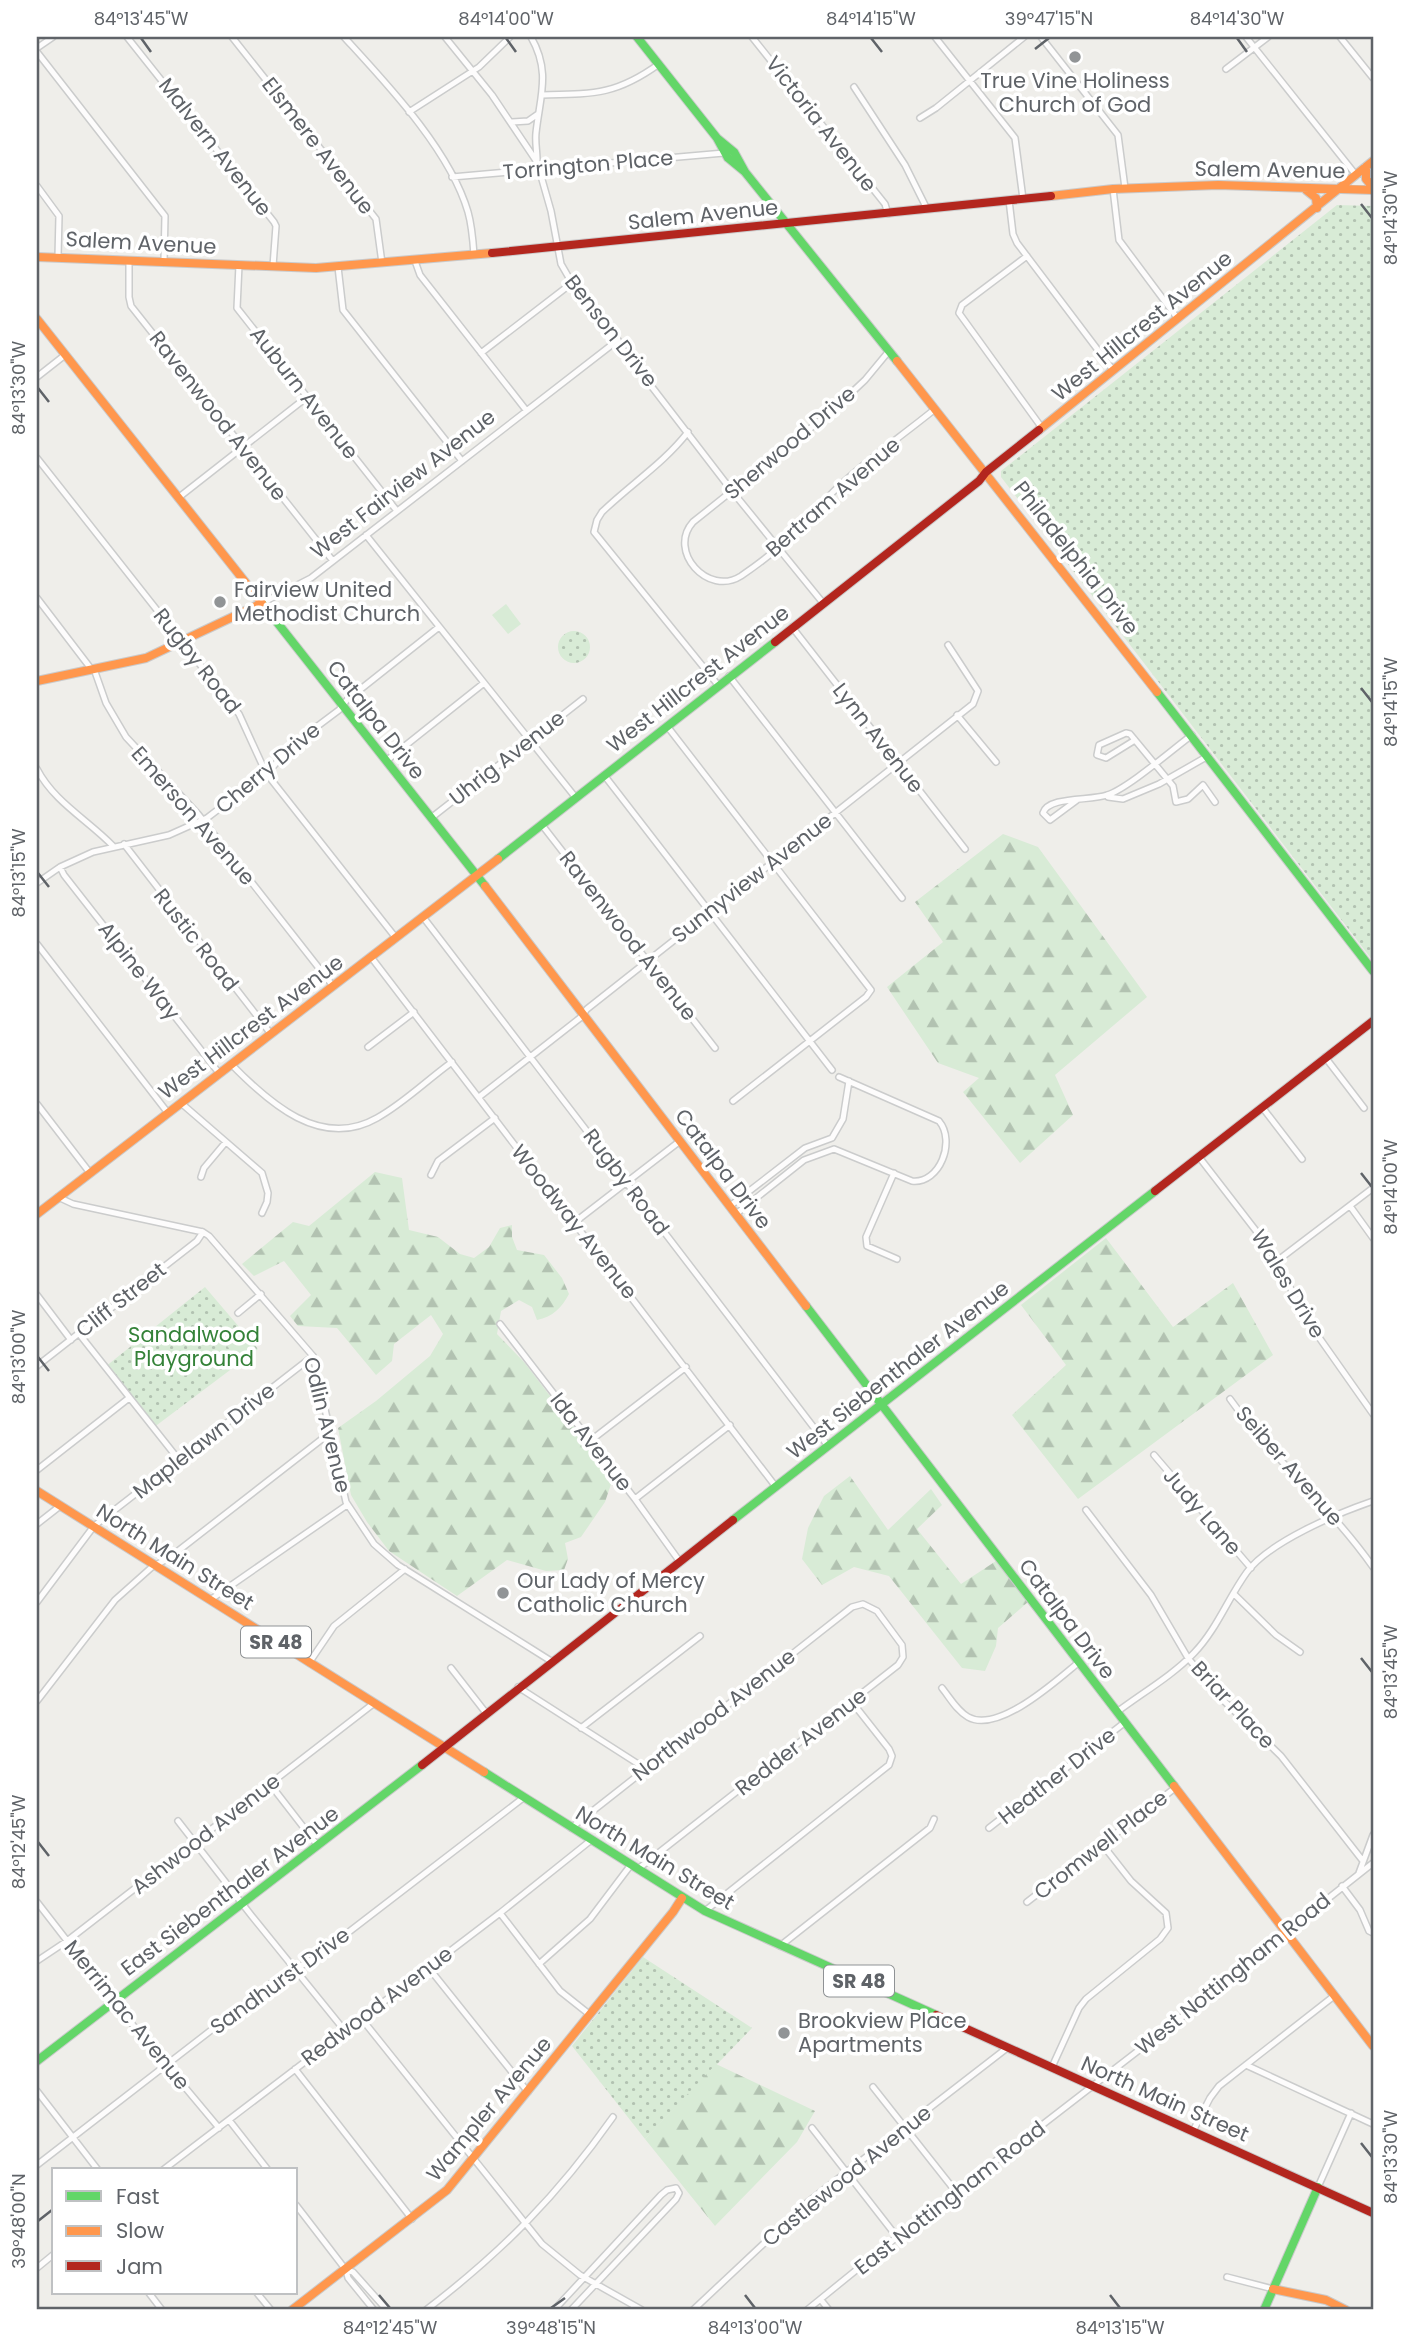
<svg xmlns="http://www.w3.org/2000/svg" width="1410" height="2347" viewBox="0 0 1410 2347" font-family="Poppins,sans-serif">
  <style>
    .grass { fill: url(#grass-dots) }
    .forest { fill: url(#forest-firs) }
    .pitch { fill: #d8ebd6 }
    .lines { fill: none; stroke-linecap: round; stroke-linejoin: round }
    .street-casing { stroke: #cbcccc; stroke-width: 8 }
    .fast-casing { stroke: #cacacb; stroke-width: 10 }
    .slow-casing { stroke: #cacacb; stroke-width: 10 }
    .jam-casing { stroke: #cacacb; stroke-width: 10 }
    .street { stroke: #fdfcfc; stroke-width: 5 }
    .fast { stroke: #63d668; stroke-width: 8 }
    .slow { stroke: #ff974d; stroke-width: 8 }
    .jam { stroke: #b3261e; stroke-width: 8 }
    .ticks { fill: none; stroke: #5f6368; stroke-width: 2.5 }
    .poi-dot { fill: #919496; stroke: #fff; stroke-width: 2.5 }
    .labels { text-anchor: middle; stroke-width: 7; stroke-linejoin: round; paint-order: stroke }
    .shield { fill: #fff; stroke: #8f9295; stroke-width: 2 }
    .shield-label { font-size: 19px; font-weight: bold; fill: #5f6368 }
    .poi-label { font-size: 21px; fill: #5f6368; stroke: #fff; text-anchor: start }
    .street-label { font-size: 21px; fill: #5f6368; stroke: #fff }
    .park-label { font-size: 21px; fill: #348238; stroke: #fff }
    .neatline { fill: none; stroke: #5f6368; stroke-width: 2.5 }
    .ticks-label { font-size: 18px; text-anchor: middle; fill: #5f6368 }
  </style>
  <defs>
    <pattern id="grass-dots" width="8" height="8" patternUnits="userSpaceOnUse" patternTransform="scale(1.75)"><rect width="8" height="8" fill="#d8ebd6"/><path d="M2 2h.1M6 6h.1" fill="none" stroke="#b2c2b1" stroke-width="1.8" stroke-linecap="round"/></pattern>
    <pattern id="forest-firs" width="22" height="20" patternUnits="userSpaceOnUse" patternTransform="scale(1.75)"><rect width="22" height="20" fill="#d8ebd6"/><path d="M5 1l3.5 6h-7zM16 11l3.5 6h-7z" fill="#b2c2b1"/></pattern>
  </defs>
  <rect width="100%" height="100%" fill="#efeeea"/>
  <path class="grass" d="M1337 205 1373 206V961L1001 477V471Z
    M558 647a16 16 0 1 1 32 0a16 16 0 1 1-32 0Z
    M205 1287 258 1349 153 1428 105 1367Z
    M643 1957 752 2028 645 2139 572 2046Z"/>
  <path class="forest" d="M1003 834 1038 847 1147 997 1055 1075 1073 1115 1020 1163 963 1092 979 1078 938 1063 887 987 943 942 915 902Z
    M375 1172 402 1178 409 1230 438 1237 460 1254 474 1258 489 1247 500 1228 512 1225V1237L517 1250 544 1255 562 1278 569 1294C562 1307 553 1317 537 1320L532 1307 519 1300 501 1311 497 1334 524 1362 613 1478 605 1502 581 1537 565 1543 568 1559 564 1570 546 1571 507 1560 457 1596 389 1551 367 1522 351 1495 338 1428 376 1401 430 1356 443 1334 431 1315 394 1344 392 1361 376 1375 337 1328 298 1326 290 1316 311 1295 284 1261 254 1276 242 1264 293 1222 309 1226Z
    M1106 1238 1173 1327 1233 1283 1273 1355 1078 1499 1012 1415 1066 1365 1021 1305Z
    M850 1476 888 1530 931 1489 942 1505 917 1529 961 1584 996 1561 1028 1602 998 1628 996 1646 985 1671 962 1668 889 1576 854 1567 822 1585 802 1559 808 1528 824 1496Z
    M716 2064 815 2111 797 2142 715 2226 645 2139Z"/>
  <path class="pitch" d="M506 604 521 624 508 634 492 615Z
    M233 1330 250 1350 239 1360 222 1340Z"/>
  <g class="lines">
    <defs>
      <path id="street" d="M127 37 274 222 276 226 273 266
        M232 37 376 219 382 263
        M344 37C387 84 450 150 468 212 472 226 473 240 474 255
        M445 37 492 95 537 162 551 211 561 264 572 283 732 491 823 603
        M531 37C551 72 540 96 536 133 535 142 537 151 537 160
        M752 37 885 204 888 214
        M935 37 1015 138 1023 199
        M1041 37 1118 135 1125 188
        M1246 37 1356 175
        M1340 37 1373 78
        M37 48 53 37
        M37 52 165 216 164 261
        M1226 69 1268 37
        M854 87 905 165 927 209
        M543 95C593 94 616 95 659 64
        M409 112 479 67 510 37
        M920 118 936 108 1024 37
        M512 122 528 121 538 114
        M452 177 724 153
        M37 186 59 216 58 257
        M1113 189 1119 240 1178 319
        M1009 200 1013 234 1017 243 1113 370
        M1027 256 962 305 959 313 1042 428
        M129 261V297L131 306 333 561
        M415 261 420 275 526 410
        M239 265 237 308 397 511
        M338 267 343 310 462 461
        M889 351 865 380 832 411 693 522C667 551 708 597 741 576 763 561 788 541 806 521 816 511 825 500 835 490 866 460 902 436 935 409
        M481 353 572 283
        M37 377 65 355
        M688 432C664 463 631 484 602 512L597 520 594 532 718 685
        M37 458 239 714 266 773 396 938
        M178 498 307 397
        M366 535 576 798
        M37 598 92 670
        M262 603 311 578 618 340
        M792 627 965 849
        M94 669 106 703 126 737 198 814 333 986
        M729 676 902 898
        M957 715 996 762
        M667 726 871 990 866 997 733 1101
        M1135 740 1106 758 1097 755 1099 745 1126 733 1130 734 1173 786 1176 802 1188 799 1203 785 1215 802
        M386 761 484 683
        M37 769C54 802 88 820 113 846
        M604 775 832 1070
        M1108 797 1123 799 1159 784 1208 756
        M1077 800 1050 820 1043 813C1048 796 1091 801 1107 795 1127 789 1173 749 1192 735
        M431 818 583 699
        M542 825 715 1048
        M124 844 271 1034
        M60 867 64 875 219 1073
        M37 883 60 867 93 852 169 835 207 818 271 769 291 746 339 710 347 700 439 627
        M423 917 828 1446
        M37 944 168 1113
        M371 957 776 1487
        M368 1047 414 1012
        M1325 1057 1364 1108
        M231 1064C269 1103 321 1150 377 1118 404 1103 427 1080 452 1062
        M479 1097 580 1018 587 1009 973 704 978 691 948 645
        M181 1103 262 1173 268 1193 267 1202 262 1213
        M37 1104 90 1173
        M1262 1107 1302 1159
        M1199 1157 1267 1245 1311 1326 1373 1414
        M894 1173 866 1237 867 1246 897 1259
        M431 1175 438 1161 495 1118
        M201 1177 204 1168 225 1143
        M58 1197 73 1204 203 1232 209 1236 313 1356 346 1502 374 1544 398 1565 551 1661
        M730 1206 805 1148 832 1138 843 1119 849 1081
        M1350 1206 1373 1238
        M736 1214 804 1160 834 1149 912 1181C940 1184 956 1141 939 1121L839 1077
        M575 1222 680 1141
        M1277 1261 1373 1188
        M37 1295 71 1340
        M238 1313 261 1294
        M500 1324 635 1499 680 1562
        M80 1335 179 1460
        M37 1366 197 1241 203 1232
        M1230 1399C1273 1459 1331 1507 1373 1567
        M590 1441 686 1367
        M1154 1455 1251 1568
        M37 1470 129 1398
        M635 1499 730 1425
        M1086 1510 1151 1595 1188 1658 1224 1701 1281 1756 1363 1861
        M37 1524 60 1506
        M1234 1594 1276 1635 1300 1652
        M210 1600 347 1505
        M37 1602 94 1526 313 1356
        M309 1663 334 1626 405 1569
        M451 1668 486 1713
        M518 1687 646 1769
        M942 1688C950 1698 957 1711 968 1717 998 1734 1056 1681 1078 1663
        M37 1701 115 1600 152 1567 169 1558 331 1432
        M1117 1712C1142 1693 1172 1676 1194 1653 1217 1629 1228 1598 1247 1572 1269 1542 1338 1513 1373 1501
        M581 1728 700 1636
        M270 1784 318 1846
        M178 1821 251 1915 345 2031
        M571 1828 852 1607 863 1604 877 1611 902 1645 903 1657 898 1665 638 1869
        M989 1828 1124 1723
        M1359 1873 1373 1835
        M1342 1886 1360 1910 1369 1931 1373 1933
        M37 1902 127 2018 219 2128
        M1027 1902 1175 1788
        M705 1911 889 1765 892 1756 889 1749 852 1702
        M500 1913 560 1991 589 2014
        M780 1946 930 1828 934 1819
        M37 1961 67 1941 373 1704
        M539 1964 590 1919 630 1866
        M428 1967 528 2092
        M361 2018 542 2244 580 2275 642 2310
        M1246 2065 1373 2124
        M1052 2067 1079 2008 1086 1999 1160 1939 1168 1928 1166 1913 1131 1881 1102 1844
        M295 2069 412 2219
        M873 2087 956 2192
        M37 2091 98 2170
        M229 2120 268 2170
        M812 2128 897 2237
        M1193 2131 1210 2098 1219 2086 1334 1996
        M37 2165 254 1997 273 1982 315 1958 523 1798
        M163 2170 500 1913 590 1841
        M1318 2187 1351 2113
        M296 2205 346 2270 353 2272 387 2310
        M37 2268 54 2254
        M346 2270 348 2278 374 2310
        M1227 2277 1273 2289
        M149 2293 162 2310
        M257 2293 271 2310
        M821 2300 829 2310
        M426 2310C502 2252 558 2195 613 2117
        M554 2310 661 2195 667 2190 676 2188 679 2193 676 2199 571 2310
        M693 2310 808 2202 1007 2048
        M807 2310 897 2237 1275 1945 1306 1916 1373 1863"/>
      <path id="fast" d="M637 37 717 138 728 158 745 172
        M717 138 734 152 745 172 897 361
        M261 602 485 886
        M1157 692 1373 971
        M498 859 775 642
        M806 1306 1174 1786
        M733 1520 1155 1191
        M484 1772 705 1911 936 2015
        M37 2061 422 1765
        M1264 2310 1318 2187"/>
      <path id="slow" d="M1366 167V179L1373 187
        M1306 190 1316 198 1317 208
        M1051 196 1113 189 1218 185 1373 190
        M37 257 316 268 492 253
        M37 319 261 602
        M897 361 1157 692
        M1039 430 1373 161
        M37 681 146 658 262 603
        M485 886 806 1306
        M37 1214 498 859
        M37 1491 484 1772
        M1174 1786 1373 2046
        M1273 2289 1326 2300 1346 2310
        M292 2310 447 2190 673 1912 682 1898"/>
      <path id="jam" d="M492 253 1051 196
        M775 642 979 481 986 472 1039 430
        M1155 1191 1373 1021
        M422 1765 733 1520
        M936 2015 1373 2213"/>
    </defs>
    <use href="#street" class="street-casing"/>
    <use href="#fast" class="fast-casing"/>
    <use href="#slow" class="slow-casing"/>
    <use href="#jam" class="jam-casing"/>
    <use href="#street" class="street"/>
    <use href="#fast" class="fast"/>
    <use href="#slow" class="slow"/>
    <use href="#jam" class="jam"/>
  </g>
  <path class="ticks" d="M141 38 151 52M506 38 516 52M871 38 882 52M1237 38 1247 52M1035 49 1049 38M1361 204 1372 218M38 388 49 402M1361 688 1372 702M38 873 49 887M1361 1173 1372 1187M38 1357 49 1371M1361 1658 1372 1672M38 1842 49 1856M1361 2143 1372 2157M38 2221 52 2210M379 2295 390 2308M745 2295 755 2308M1110 2295 1120 2308M551 2308 565 2298"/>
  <g class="poi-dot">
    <circle cx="1075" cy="57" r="7"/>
    <circle cx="220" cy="602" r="7"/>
    <circle cx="503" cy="1593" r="7"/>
    <circle cx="784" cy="2033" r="7"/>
  </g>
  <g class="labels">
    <g class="shield">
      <rect x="241" y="1626.5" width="70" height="31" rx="5"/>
      <rect x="824" y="1965.5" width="70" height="31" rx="5"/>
    </g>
    <g class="shield-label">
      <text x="276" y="1649">SR 48</text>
      <text x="859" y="1988">SR 48</text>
    </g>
    <g class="poi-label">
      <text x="1075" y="88" text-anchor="middle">True Vine Holiness<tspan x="1075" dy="24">Church of God</tspan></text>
      <text x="234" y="597">Fairview United<tspan x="234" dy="24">Methodist Church</tspan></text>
      <text x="517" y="1588">Our Lady of Mercy<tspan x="517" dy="24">Catholic Church</tspan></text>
      <text x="798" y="2028">Brookview Place<tspan x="798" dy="24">Apartments</tspan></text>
    </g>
    <g class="street-label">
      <text transform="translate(821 124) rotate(52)" y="7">Victoria Avenue</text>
      <text transform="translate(318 146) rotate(52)" y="7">Elsmere Avenue</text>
      <text transform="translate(215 147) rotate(52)" y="7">Malvern Avenue</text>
      <text transform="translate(588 165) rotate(-5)" y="7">Torrington Place</text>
      <text transform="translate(1270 170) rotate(1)" y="7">Salem Avenue</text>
      <text transform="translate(703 215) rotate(-6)" y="7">Salem Avenue</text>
      <text transform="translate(141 243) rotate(3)" y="7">Salem Avenue</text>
      <text transform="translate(1142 326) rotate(-39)" y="7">West Hillcrest Avenue</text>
      <text transform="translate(611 331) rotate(52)" y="7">Benson Drive</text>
      <text transform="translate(304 393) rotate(52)" y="7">Auburn Avenue</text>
      <text transform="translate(218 416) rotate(52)" y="7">Ravenwood Avenue</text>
      <text transform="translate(790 443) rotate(-40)" y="7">Sherwood Drive</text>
      <text transform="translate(403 484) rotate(-38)" y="7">West Fairview Avenue</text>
      <text transform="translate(833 497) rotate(-41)" y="7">Bertram Avenue</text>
      <text transform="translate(1076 558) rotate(52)" y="7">Philadelphia Drive</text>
      <text transform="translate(197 661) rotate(52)" y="7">Rugby Road</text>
      <text transform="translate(698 679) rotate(-38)" y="7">West Hillcrest Avenue</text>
      <text transform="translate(376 720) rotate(52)" y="7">Catalpa Drive</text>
      <text transform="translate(878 738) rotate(52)" y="7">Lynn Avenue</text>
      <text transform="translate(507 758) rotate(-38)" y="7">Uhrig Avenue</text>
      <text transform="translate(268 768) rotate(-40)" y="7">Cherry Drive</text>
      <text transform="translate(193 816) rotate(49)" y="7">Emerson Avenue</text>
      <text transform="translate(752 878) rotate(-38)" y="7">Sunnyview Avenue</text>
      <text transform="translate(628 936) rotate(52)" y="7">Ravenwood Avenue</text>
      <text transform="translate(196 940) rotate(52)" y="7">Rustic Road</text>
      <text transform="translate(139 971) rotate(52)" y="7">Alpine Way</text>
      <text transform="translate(251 1027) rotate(-37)" y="7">West Hillcrest Avenue</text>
      <text transform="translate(723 1169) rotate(53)" y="7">Catalpa Drive</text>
      <text transform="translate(626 1182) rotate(53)" y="7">Rugby Road</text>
      <text transform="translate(574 1222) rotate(52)" y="7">Woodway Avenue</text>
      <text transform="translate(1288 1284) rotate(59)" y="7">Wales Drive</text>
      <text transform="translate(121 1300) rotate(-38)" y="7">Cliff Street</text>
      <text transform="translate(898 1370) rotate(-38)" y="7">West Siebenthaler Avenue</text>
      <text transform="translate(327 1425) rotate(76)" y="7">Odlin Avenue</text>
      <text transform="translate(204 1441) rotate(-38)" y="7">Maplelawn Drive</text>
      <text transform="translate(591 1442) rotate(52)" y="7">Ida Avenue</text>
      <text transform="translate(1289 1466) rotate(49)" y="7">Seiber Avenue</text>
      <text transform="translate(1202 1512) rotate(49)" y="7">Judy Lane</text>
      <text transform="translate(175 1557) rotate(32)" y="7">North Main Street</text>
      <text transform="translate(1067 1619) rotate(53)" y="7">Catalpa Drive</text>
      <text transform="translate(1233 1705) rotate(47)" y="7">Briar Place</text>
      <text transform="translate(714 1715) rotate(-38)" y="7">Northwood Avenue</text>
      <text transform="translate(801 1742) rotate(-38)" y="7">Redder Avenue</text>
      <text transform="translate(1057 1776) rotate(-38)" y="7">Heather Drive</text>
      <text transform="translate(206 1834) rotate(-38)" y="7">Ashwood Avenue</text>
      <text transform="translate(1101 1845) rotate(-38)" y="7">Cromwell Place</text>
      <text transform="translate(655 1858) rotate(31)" y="7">North Main Street</text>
      <text transform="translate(230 1891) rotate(-37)" y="7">East Siebenthaler Avenue</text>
      <text transform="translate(1233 1974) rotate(-39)" y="7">West Nottingham Road</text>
      <text transform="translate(280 1981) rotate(-36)" y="7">Sandhurst Drive</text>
      <text transform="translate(377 2006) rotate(-37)" y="7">Redwood Avenue</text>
      <text transform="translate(127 2015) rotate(51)" y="7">Merrimac Avenue</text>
      <text transform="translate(1165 2099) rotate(24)" y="7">North Main Street</text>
      <text transform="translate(489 2109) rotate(-50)" y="7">Wampler Avenue</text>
      <text transform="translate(847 2176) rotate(-39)" y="7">Castlewood Avenue</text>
      <text transform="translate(950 2198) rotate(-38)" y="7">East Nottingham Road</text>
    </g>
    <g class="park-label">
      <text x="194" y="1342">Sandalwood<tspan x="194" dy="24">Playground</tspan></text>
    </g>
  </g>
  <rect width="1410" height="2347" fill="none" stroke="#ffffff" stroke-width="77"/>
  <rect x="52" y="2168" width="245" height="126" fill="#ffffff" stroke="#bfc1c3" stroke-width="2"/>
  <rect x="66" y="2191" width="35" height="10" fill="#63d668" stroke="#bfc1c3" stroke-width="2"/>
  <text x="116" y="2204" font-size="21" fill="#5f6368">Fast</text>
  <rect x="66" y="2226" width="35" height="10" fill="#ff974d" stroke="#bfc1c3" stroke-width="2"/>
  <text x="116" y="2238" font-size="21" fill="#5f6368">Slow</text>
  <rect x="66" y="2261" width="35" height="10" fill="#b3261e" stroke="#bfc1c3" stroke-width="2"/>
  <text x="116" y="2274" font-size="21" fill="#5f6368">Jam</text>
  <rect x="38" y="38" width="1334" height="2270" class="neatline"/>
  <g class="ticks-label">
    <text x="141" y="25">84°13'45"W</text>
    <text x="506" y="25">84°14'00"W</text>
    <text x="871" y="25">84°14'15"W</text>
    <text x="1049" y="25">39°47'15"N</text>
    <text x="1237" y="25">84°14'30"W</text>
    <text transform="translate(1391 218) rotate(-90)" y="6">84°14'30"W</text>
    <text transform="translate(19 388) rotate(-90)" y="6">84°13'30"W</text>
    <text transform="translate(1391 702) rotate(-90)" y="6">84°14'15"W</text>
    <text transform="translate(19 873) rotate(-90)" y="6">84°13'15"W</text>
    <text transform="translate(1391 1187) rotate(-90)" y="6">84°14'00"W</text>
    <text transform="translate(19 1357) rotate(-90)" y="6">84°13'00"W</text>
    <text transform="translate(1391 1672) rotate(-90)" y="6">84°13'45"W</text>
    <text transform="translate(19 1842) rotate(-90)" y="6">84°12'45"W</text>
    <text transform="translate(1391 2157) rotate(-90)" y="6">84°13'30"W</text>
    <text transform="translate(19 2221) rotate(-90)" y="6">39°48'00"N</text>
    <text x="390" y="2334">84°12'45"W</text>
    <text x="551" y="2334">39°48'15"N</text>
    <text x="755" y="2334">84°13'00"W</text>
    <text x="1120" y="2334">84°13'15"W</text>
  </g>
</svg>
